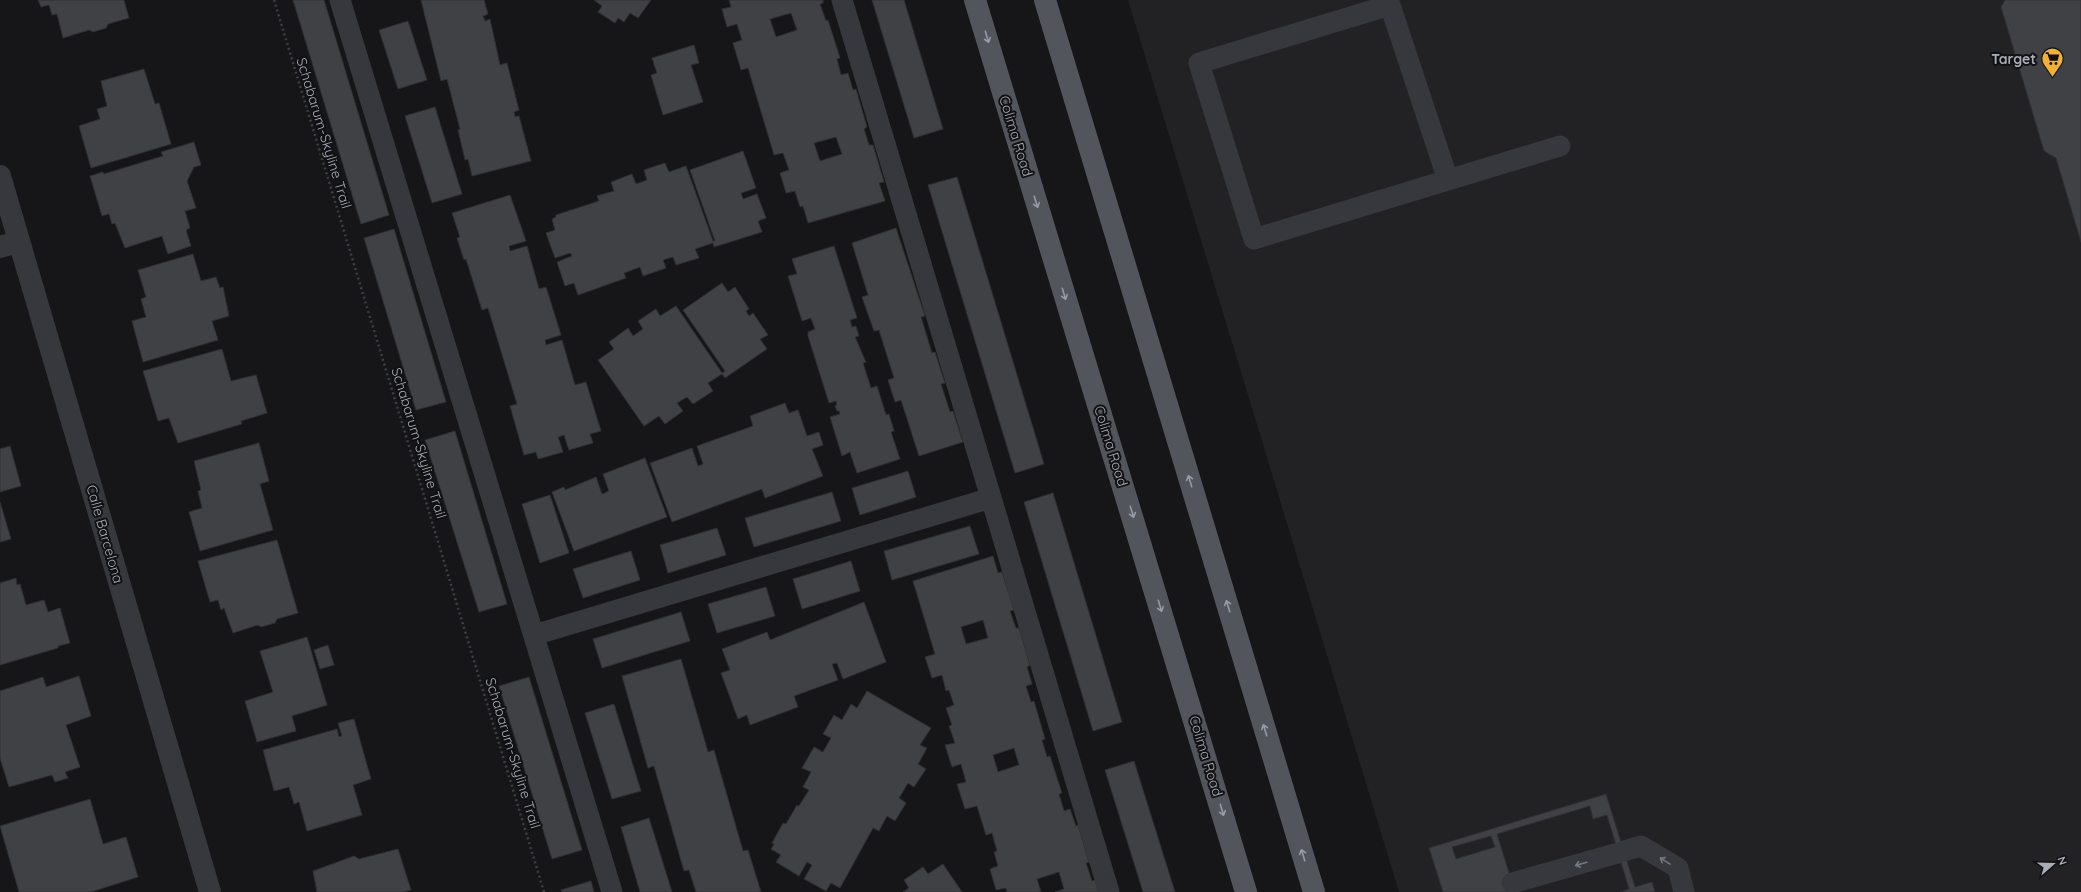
<svg xmlns="http://www.w3.org/2000/svg" width="2081" height="892" viewBox="0 0 2081 892" font-family="Quicksand,sans-serif">
  <style>
    .built { fill: #222225 }
    .building { fill: #404145; stroke: #303034; fill-rule: evenodd }
    .lines { fill: none; stroke-linecap: round; stroke-linejoin: round }
    .path { stroke: #3d3f44; stroke-width: 2.5; stroke-dasharray: 2 3; stroke-linecap: butt }
    .lane { stroke: #37383d; stroke-width: 21 }
    .street { stroke: #37383d; stroke-width: 22 }
    .primary { stroke: #53555c; stroke-width: 22 }
    .oneway { stroke: #979ba6 }
    .oneway2 { stroke: #757881 }
    .labels { text-anchor: middle; stroke-width: 4; stroke-linejoin: round; paint-order: stroke }
    .poi-label { font-size: 14px; font-weight: bold; fill: #a8adb8; stroke: #111113; text-anchor: end }
    .street-label { font-size: 14px; fill: #a8adb8; stroke: #111113 }
  </style>
  <rect width="100%" height="100%" fill="#161618"/>
  <path class="built" d="M1128 0H2081V892H1399Z"/>
  <path class="building" d="M38 0H124L129 18 108 24 106 28 93 32 89 30 63 38 57 14 52 15 49 5 41 7Z
    M293 0H324L389 215 361 224Z
    M421 0H484L488 14 483 16 485 21 490 19 500 65 507 63 519 110 514 112 515 117 519 116 531 161 472 176 468 159 465 160 458 130 460 129 447 79 441 81Z
    M594 0H651L638 18 630 13 624 22 618 18 615 23 598 12 602 6Z
    M729 0H823V3L820 4 826 21 828 20 840 58 837 59 841 75 848 73 853 90 856 89 867 127 864 129 869 145H873L884 182 879 183 885 201 808 223 803 206 800 207 795 191 786 193 780 173 789 170 783 153 774 155 748 68 741 70 733 43 742 40 737 24 727 27 722 9 731 7ZM791 13 797 30 776 37 770 19ZM836 137 842 154 820 161 814 143Z
    M872 0H904L943 129 914 138Z
    M2005 0H2081V242L2056 158 2044 151 2001 7Z
    M408 21 427 80 398 89 379 30Z
    M694 45 699 63 691 65 703 102 663 115 651 75 657 73 652 58Z
    M144 69 155 104 159 103 171 144 91 168 79 126 100 119 97 109 107 106 101 81Z
    M435 107 462 194 432 203 405 116Z
    M194 142 201 165 194 167 187 181 196 208 185 211 190 228 186 230 191 246 168 254 162 236 125 248 115 223 112 224 109 214 102 216 90 176 103 172 104 174 163 156 161 152Z
    M743 151 756 188 741 193 743 199 757 194 766 218 758 221 762 232 714 247 713 243 695 249 699 258 676 265 673 257 663 260 666 268 643 276 640 267 624 273 626 278 578 295 574 283 565 286 557 262 572 256 570 253 555 258 546 233 555 230 552 219 556 217V215L599 201 597 196 614 191 611 182 632 174 636 184 647 180 644 170 665 163 669 172 686 166 713 241H715L690 170Z
    M957 177 1044 464 1015 473 928 185Z
    M510 195 526 241 509 246 510 251 527 246 539 289 546 287 561 335 545 340 546 345 562 340 575 385 586 382 601 431 590 434 593 443 569 450 564 435 558 437 563 452 538 459 536 452 524 455 510 406 517 404 488 308 482 310 466 259 464 260 457 238 460 237 452 213Z
    M896 228 925 316 921 317 932 353 935 352 945 383 941 384 950 412 953 411 963 442 919 456 901 400 895 402 888 380 894 378 879 330 874 331 862 297 868 295 852 243Z
    M394 229 446 402 416 410 364 238Z
    M834 246 857 318 850 320 852 327 856 326 859 336 855 337 866 362 863 363 871 388 877 386 886 415 889 414 894 431 891 432 900 459 857 473 850 452 842 456 830 417 840 414 839 411H837L835 406 837 405 836 401 829 403 808 336V332L815 329 811 318 802 321 788 276 797 274 792 259Z
    M193 254 201 281 216 277 220 288 223 287 229 316 212 321 218 340 143 362 132 321 146 317 141 299 146 297 138 270Z
    M722 283 728 292 735 287 749 309 746 311 749 316 753 313 768 335 760 339 767 349 725 378 722 374 708 383 713 391 693 404 687 397 677 403 683 411 665 424 659 416 644 426 598 360 614 349 609 342 628 328 633 336 643 329 638 321 656 309 660 316 676 306 722 373 725 371 683 310Z
    M222 349 231 381 256 375 267 413 241 421 242 424 178 443 169 418 158 421 143 371Z
    M785 403 789 413 798 410 807 436 819 432 823 445 812 449 823 476 765 498 762 489 672 522 650 463 692 448 698 466 703 464 697 446 753 426 750 416Z
    M455 431 507 604 479 612 425 440Z
    M259 443 269 481 260 484 273 530 200 551 189 512 202 508 198 491 201 490 194 461Z
    M10 446 21 486 0 492V449Z
    M645 458 667 517 574 551 552 492 564 487 565 490 596 477 602 494 609 491 603 474Z
    M908 471 916 497 860 515 852 488Z
    M832 492 841 521 754 547 745 518Z
    M1053 493 1122 722 1093 731 1024 502Z
    M550 495 569 553 540 563 522 504Z
    M0 502 11 539 0 542Z
    M970 526 979 554 892 580 884 551Z
    M717 528 726 555 668 573 660 545Z
    M277 540 298 613 277 619 275 623 261 627 258 625 233 633 224 608 221 610 218 600 210 602 198 561Z
    M631 551 640 580 583 598 573 569Z
    M993 556 998 573 1002 572 1014 610 1010 611 1016 628H1019L1030 665 1027 667 1032 684 1026 686 1031 702 1034 701 1045 739 1042 740 1047 757 1050 756 1062 793 1059 794 1064 811 1070 809 1076 826 1078 825 1089 862 1086 863 1092 881 1095 880 1099 892H1055L1064 889 1059 872 1037 879 1041 892H1007L1006 888 996 890 990 869 998 866 994 852 997 851 992 833 986 835 977 806 965 809 957 784 966 782 961 764 952 767 945 745 955 743 949 726 952 725 946 708 954 705 949 690 946 691 942 675 932 678 925 657 935 654 913 581ZM983 620 988 638 966 644 961 627ZM1014 748 1019 765 998 772 993 755Z
    M851 561 860 591 802 609 793 579Z
    M16 578 17 585 20 584 26 605 44 600 48 612 60 608 70 643 58 646V648L0 665V583Z
    M766 587 775 616 717 633 708 604Z
    M864 602 886 662 843 679 837 663 832 664 838 680 794 696 798 707 750 725 747 715 738 719 721 673 730 670 722 649 767 632 770 640Z
    M681 612 690 641 602 668 593 639Z
    M307 637 327 705 292 716 296 731 257 742 245 701 273 692 260 651Z
    M328 645 334 665 320 669 314 650Z
    M681 659 708 752 714 750 743 851 748 850 761 892H696L689 870 684 871 654 766 648 768 622 676Z
    M79 676 91 716 66 725 80 767 65 772 68 778 55 782 52 775 9 787 0 758V691L43 677 46 687Z
    M529 677 582 850 552 859 499 686Z
    M867 691 931 728 920 745 927 748 918 764 926 769 914 787 908 783 899 798 906 803 895 821 887 816 879 831 873 828 840 888 831 883 826 891 804 879 812 865 807 862 799 876 776 862 781 855 771 849 774 844 772 843 783 823 786 824 797 805 799 806 809 790 803 787 811 772 802 768 814 747 823 752 831 738 823 734 834 715 842 720 851 704 857 708Z
    M614 704 641 791 612 799 585 713Z
    M354 719 371 779 353 785 362 815 307 831 299 802 294 804 289 787 274 791 263 750 337 729 339 737 342 736 338 723Z
    M1134 761 1175 892H1143L1105 770Z
    M1606 794 1635 887 1652 882 1655 892H1620L1629 889 1607 815 1593 819 1590 806 1497 834 1515 892H1443L1429 848ZM1491 836 1495 847 1456 859 1452 847Z
    M90 799 103 844 126 837 138 877 91 892H19L0 826Z
    M649 818 672 892H640L621 827Z
    M398 849 411 890 403 892H317L313 871 354 856 359 859Z
    M943 864 962 892H903L909 888 904 880 923 867 928 874Z
    M591 881 594 892H562L561 890Z"/>
  <g class="lines">
    <path class="path" d="M274 0 544 892"/>
    <path class="lane" d="M340 0 612 892
      M842 0 1109 892
      M1448 180 1390 5 1199 63 1254 239 1560 146
      M534 635 991 498
      M1624 851 1641 846 1678 868 1684 892
      M1512 883 1618 853"/>
    <path class="street" d="M0 176 210 892
      M0 247 18 242"/>
    <path class="primary" d="M975 0 1246 892
      M1045 0 1314 892"/>
  </g>
  <defs><path id="oneway-shaft" d="M-6 0H5M1.5-3L5.5 0L1.5 3" fill="none" stroke-width="1.6" stroke-linecap="round" stroke-linejoin="round"/></defs>
  <g class="oneway">
    <use href="#oneway-shaft" transform="translate(987 37) rotate(73)"/>
    <use href="#oneway-shaft" transform="translate(1036 202) rotate(73)"/>
    <use href="#oneway-shaft" transform="translate(1064 294) rotate(73)"/>
    <use href="#oneway-shaft" transform="translate(1190 481) rotate(-107)"/>
    <use href="#oneway-shaft" transform="translate(1132 512) rotate(73)"/>
    <use href="#oneway-shaft" transform="translate(1160 606) rotate(73)"/>
    <use href="#oneway-shaft" transform="translate(1228 606) rotate(-107)"/>
    <use href="#oneway-shaft" transform="translate(1265 730) rotate(-107)"/>
    <use href="#oneway-shaft" transform="translate(1222 810) rotate(73)"/>
    <use href="#oneway-shaft" transform="translate(1303 855) rotate(-107)"/>
  </g>
  <g class="oneway2">
    <use href="#oneway-shaft" transform="translate(1665 861) rotate(-148)"/>
    <use href="#oneway-shaft" transform="translate(1581 864) rotate(164)"/>
  </g>
  <defs>
    <symbol id="supermarket-pin" viewBox="-11 -11 22 30"><path d="M0 17L-7.5 6A9.5 9.5 0 1 1 7.5 6Z" fill="#f2b134" stroke="#111113"/><path d="M-6-5.5h2.5l.6 2H6L4.5 2H-2.5L-4.4-4H-6ZM-1.5 3.2a1.3 1.3 0 1 0 .1 0ZM3 3.2a1.3 1.3 0 1 0 .1 0Z" fill="#111"/></symbol>
  </defs>
  <g fill-rule="evenodd">
    <use href="#supermarket-pin" x="2040" y="46" width="25" height="34"/>
  </g>
  <g class="labels">
    <g class="poi-label">
      <text x="2036" y="64">Target</text>
    </g>
    <g class="street-label">
      <text transform="translate(324 133) rotate(73)" y="5">Schabarum-Skyline Trail</text>
      <text transform="translate(1016 136) rotate(73)" y="5">Colima Road</text>
      <text transform="translate(419 443) rotate(73)" y="5">Schabarum-Skyline Trail</text>
      <text transform="translate(1111 446) rotate(73)" y="5">Colima Road</text>
      <text transform="translate(105 534) rotate(74)" y="5">Calle Barcelona</text>
      <text transform="translate(513 753) rotate(73)" y="5">Schabarum-Skyline Trail</text>
      <text transform="translate(1206 756) rotate(73)" y="5">Colima Road</text>
    </g>
  </g>
  <g transform="translate(2053 864) rotate(70)" stroke="#111113" stroke-width="3" paint-order="stroke">
  <path d="M0-3L7 15L0 10L-7 15Z" fill="#a8adb8"/>
  <text y="-6" font-size="11" font-weight="bold" text-anchor="middle" fill="#a8adb8">N</text>
  </g>
</svg>
